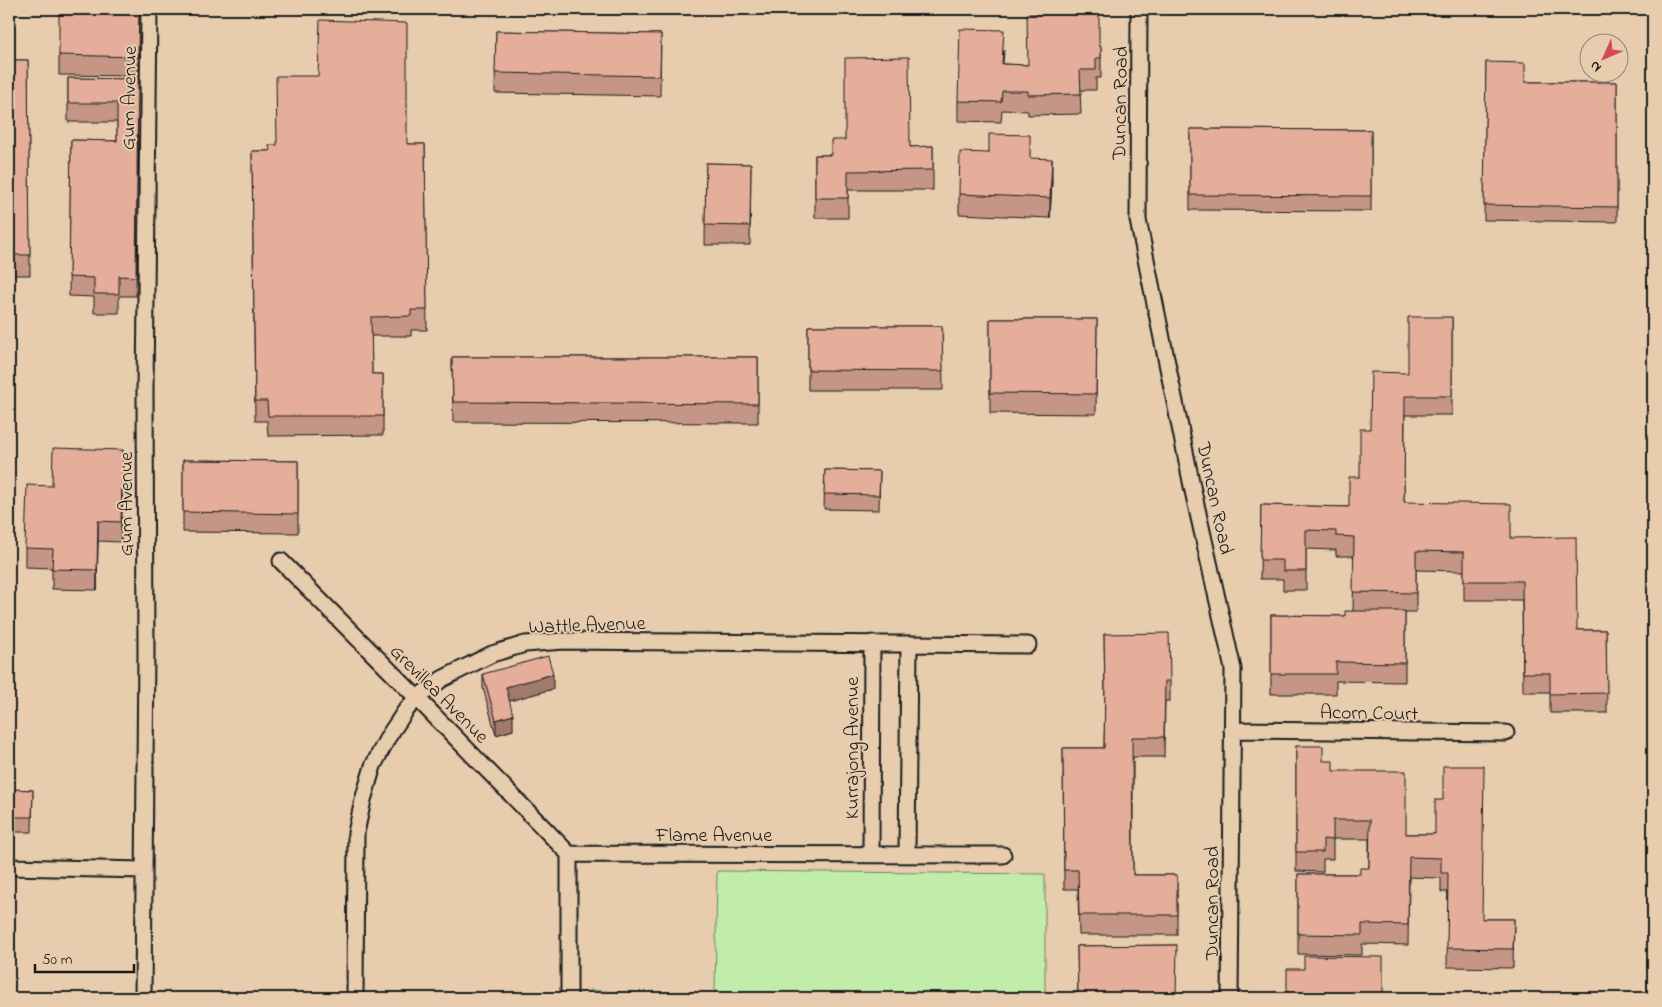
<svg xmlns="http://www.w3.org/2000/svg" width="1662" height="1007" viewBox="0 0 1662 1007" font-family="'Indie Flower',sans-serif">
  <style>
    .green { fill: #c1eca9; stroke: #6e8462 }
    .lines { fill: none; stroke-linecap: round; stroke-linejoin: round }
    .minor-casing { stroke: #1c1c1c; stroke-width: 19 }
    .minor { stroke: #e7ccae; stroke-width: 15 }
    .wall { fill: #c59685; stroke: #1c1c1c }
    .shaded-wall { fill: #a07a6c; stroke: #1c1c1c }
    .building { fill: #e5ae9b; stroke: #1c1c1c }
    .labels { text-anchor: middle; stroke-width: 4; stroke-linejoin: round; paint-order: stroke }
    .street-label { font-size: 20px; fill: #1c1c1c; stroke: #e7ccae }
  </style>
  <rect width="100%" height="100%" fill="#e7ccae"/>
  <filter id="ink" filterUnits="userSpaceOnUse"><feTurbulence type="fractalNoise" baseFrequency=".02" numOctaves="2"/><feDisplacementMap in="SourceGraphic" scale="10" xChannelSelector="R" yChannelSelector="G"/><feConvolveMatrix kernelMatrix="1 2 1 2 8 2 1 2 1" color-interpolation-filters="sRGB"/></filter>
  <g filter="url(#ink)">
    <path class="green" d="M717 871 1045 874V998H715Z
      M589 990 614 992 623 998H588Z"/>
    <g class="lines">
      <defs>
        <path id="minor" d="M1139 9 1138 220 1193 491 1233 669 1230 998
          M281 561 417 698 569 854
          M1232 730 1506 733
          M871 854 872 643
          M907 854 909 644
          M9 867 144 870
          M143 998 146 651 145 392 149 9
          M355 998 356 833 363 800 373 766 388 737 406 710 417 698 442 679 492 654 525 644 563 641 1028 645
          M569 998V854L1003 855"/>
      </defs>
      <use href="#minor" class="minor-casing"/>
      <use href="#minor" class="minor"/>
    </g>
    <path class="wall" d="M139 9 138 76 59 75V55Z
      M496 31 661 34 660 96 495 93Z
      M1099 46H1101V78H1096V90H1080L1081 114 1028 115V111L1002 110 1001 122 958 121V101L1004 50 1003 64 1027 65Z
      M9 60H28L30 275H9Z
      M1486 62 1525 82H1617V222L1484 220Z
      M68 78 138 79 136 296H119V313H94V297L69 296 71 140 117 141V122H68Z
      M1190 129 1371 130V211L1190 210Z
      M407 144H425L427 330H411V336H371L372 374H383V435L268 436 267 421H255L252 151H269Z
      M933 146V190H848V218H815V155H831L910 147Z
      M1030 158 1052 179 1050 218 959 214V194Z
      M706 163 751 164 750 245H705Z
      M1452 317V415H1405L1404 502 1511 538 1577 630H1606L1607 713H1550V692H1523L1522 600H1464V571L1416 570V612H1405V682L1336 681V694H1271V615L1345 616 1353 611 1354 556H1336V550L1306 549V590H1283V579H1260L1261 505 1349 507 1360 477 1370 429Z
      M990 319H1097L1096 414 990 413Z
      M808 326H942L943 390H808Z
      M452 357H758V423L453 422Z
      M183 460 298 461V533L183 532Z
      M123 470 121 542 98 541 97 590 52 589V568L25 567V548L52 486Z
      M825 470 880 471 879 510 824 509Z
      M1104 634 1170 681V701H1165L1164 757H1133V875H1177V935H1079L1078 889H1064L1063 748H1104L1105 697Z
      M483 674 553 689 509 700 513 730 496 735 483 688Z
      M1296 746 1323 761 1333 771 1406 834H1435L1482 919H1514L1513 968 1447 967 1448 892H1441V878L1409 877 1408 945 1362 944V955L1298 954V874H1360L1369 868V839H1333V859H1323V872L1296 871Z
      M1653 754V918H1650Z
      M9 789 33 790 32 832H9Z
      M1177 945 1078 998 1077 946Z"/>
    <path class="shaded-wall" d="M1052 159V179L1050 218V198Z
      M123 450V470L121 542V522Z
      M98 521V541L97 590V570Z
      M553 674V689L506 702V687Z
      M513 715V730L496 735V720Z"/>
    <path class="building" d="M59 9H139L138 57 59 55Z
      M1099 13V46H1101V58H1096V70H1080L1081 94 1028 95V91H1002L1001 102 958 101 960 29 1004 30 1002 64 1028 65 1027 14Z
      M320 20 407 23V144H425L427 310H411V316L371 317 372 374H383V416H268L267 401H255L252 151H270L269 145H277L276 76H318Z
      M496 31 661 34 660 76 495 73Z
      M909 57 910 147 933 146V170L848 171V198H815V155H831V140H845V58Z
      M9 60H28L30 255H9Z
      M1486 62 1525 63V82H1617V207L1484 205Z
      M68 78 138 79 136 277 119 276V294H94V278L69 277 71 140 117 141V103H68Z
      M1190 129 1371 130V196L1190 195Z
      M989 134 1030 135V158L1052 159 1050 198 959 194 960 152 989 153Z
      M706 163 751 164 750 226 705 225Z
      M1408 317H1452V396H1405L1404 502 1511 504V538L1576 537 1577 630H1606L1607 693 1550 694V673H1523L1522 581H1464V552L1416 551V593L1353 592 1354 537 1336 536V531L1306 530V571H1283V560H1260L1261 505 1349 507V477H1360V429H1370L1371 372 1408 373Z
      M990 319H1097L1096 394 990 393Z
      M808 326H942L943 371 808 370Z
      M452 357H758V404L453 402Z
      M53 448 123 450 121 522 98 521 97 570 52 569 53 549 25 548 27 485 52 486Z
      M183 460 298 461V514L183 512Z
      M825 470 880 471 879 495 824 494Z
      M1345 611H1405V663L1336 662V674H1271V615L1345 616Z
      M1169 633 1170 681H1165L1164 737H1132L1133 875H1177V915H1079L1078 870H1064L1063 748H1104L1105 688 1104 634Z
      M548 656 553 674 506 687 513 715 496 720 483 674Z
      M1296 746H1323V761H1333V771H1406V834H1435V800H1443V766H1484L1482 919H1514L1513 949 1447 948 1448 873H1441V858L1409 857 1408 925 1362 924V935L1298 934V874H1360V868H1369L1370 820H1333V840L1323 839V852H1296Z
      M1653 754V898H1650Z
      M9 789 33 790 32 817H9Z
      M1177 945 1176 998H1078L1077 946Z
      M1304 956 1383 957V998H1287V969H1304Z"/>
  </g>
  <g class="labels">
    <g class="street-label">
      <text transform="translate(128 98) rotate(-89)" y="7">Gum Avenue</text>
      <text transform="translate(1119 103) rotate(-89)" y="7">Duncan Road</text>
      <text transform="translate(1216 498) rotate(78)" y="7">Duncan Road</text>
      <text transform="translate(125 504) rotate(-90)" y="7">Gum Avenue</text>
      <text transform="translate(587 624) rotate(-2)" y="7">Wattle Avenue</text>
      <text transform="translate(440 693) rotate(45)" y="7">Grevillea Avenue</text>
      <text transform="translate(1369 712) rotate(1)" y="7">Acorn Court</text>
      <text transform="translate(851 748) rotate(-90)" y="7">Kurrajong Avenue</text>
      <text x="714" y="841">Flame Avenue</text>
      <text transform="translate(1211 903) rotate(-90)" y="7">Duncan Road</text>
    </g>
  </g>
  <rect width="1662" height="1007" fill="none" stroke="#e7ccae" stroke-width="30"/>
  <rect x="15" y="15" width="1632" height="977" fill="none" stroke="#1c1c1c" stroke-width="2" filter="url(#ink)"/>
  <g transform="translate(1604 58) rotate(225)"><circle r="24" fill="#e7ccae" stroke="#968674"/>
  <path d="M0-4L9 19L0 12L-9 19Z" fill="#d1495b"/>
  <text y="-8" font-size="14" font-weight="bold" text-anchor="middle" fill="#1c1c1c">N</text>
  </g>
  <path d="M35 964v8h99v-8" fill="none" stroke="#1c1c1c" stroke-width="2.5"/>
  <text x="42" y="964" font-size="15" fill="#1c1c1c" stroke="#e7ccae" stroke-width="4" paint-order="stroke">50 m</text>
</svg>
